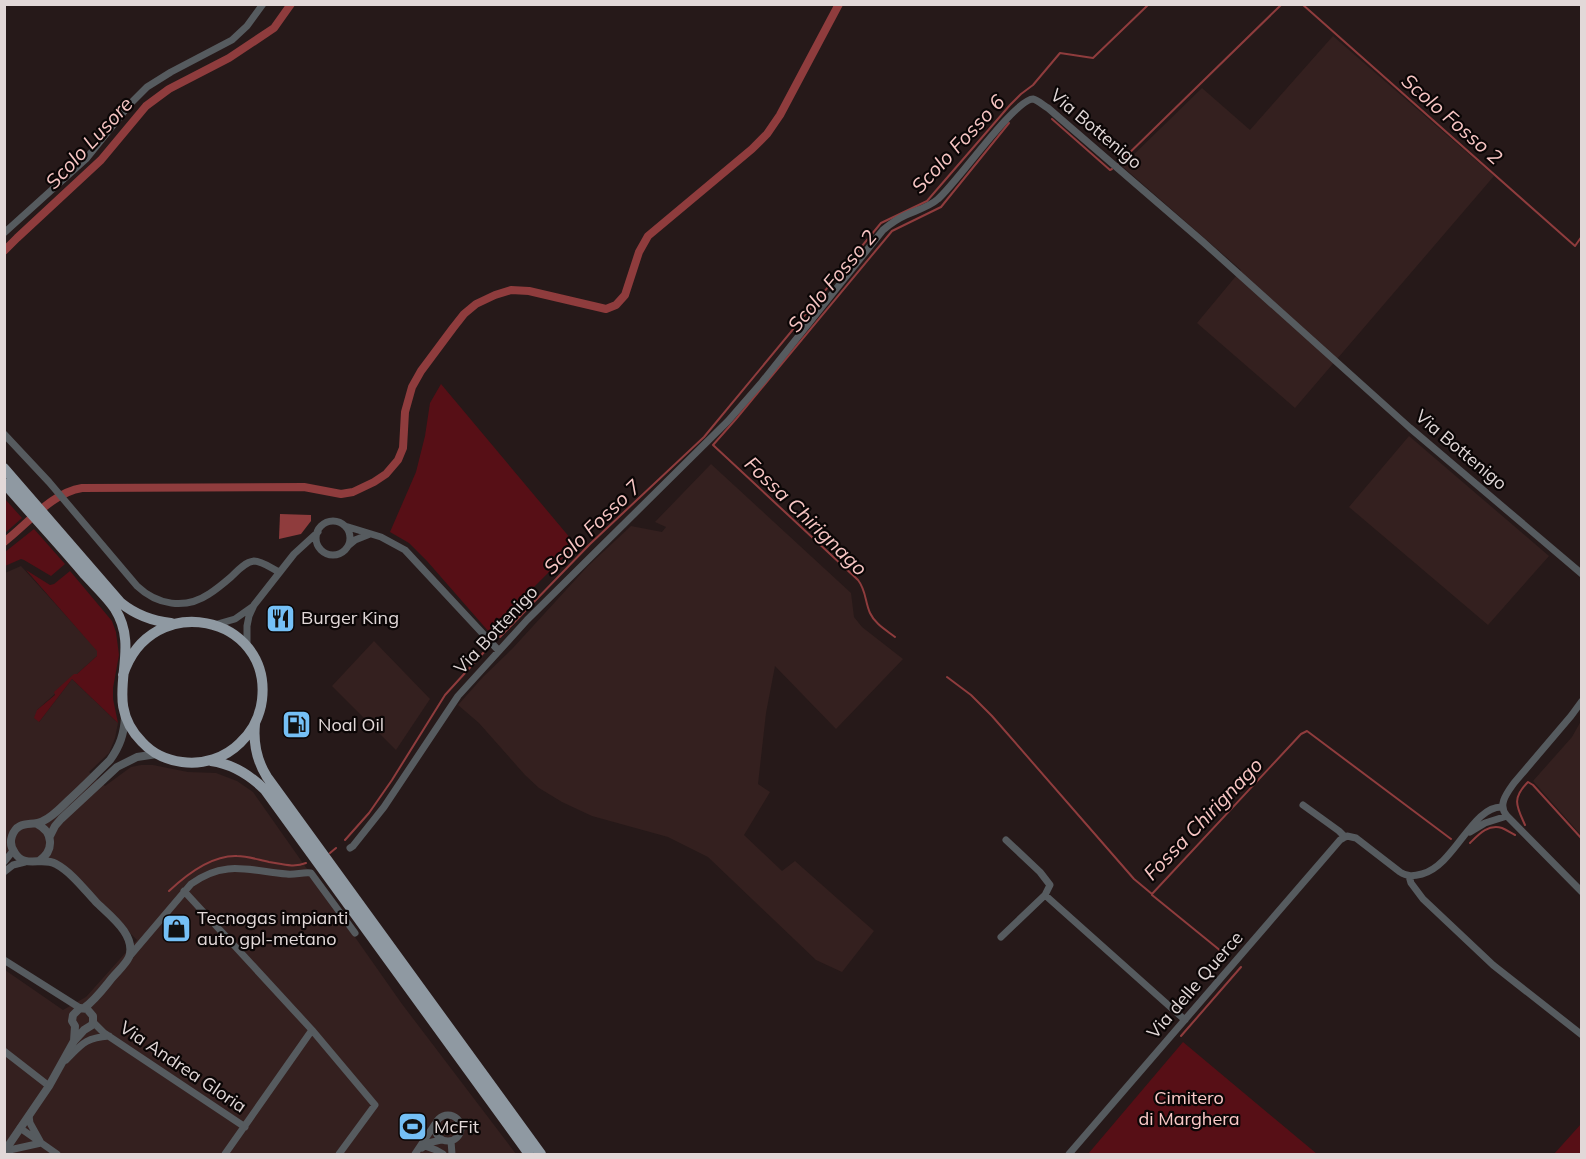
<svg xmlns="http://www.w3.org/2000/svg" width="1586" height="1159" viewBox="0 0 1586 1159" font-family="Mulish,sans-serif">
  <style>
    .built { fill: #34201f }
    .green { fill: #570f16 }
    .water { fill: #8f3c3d }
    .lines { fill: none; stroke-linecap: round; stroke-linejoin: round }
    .stream { stroke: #8f3c3d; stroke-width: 2 }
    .canal { stroke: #8f3c3d; stroke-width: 8 }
    .minor { stroke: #565b5f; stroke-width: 7 }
    .tertiary { stroke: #565b5f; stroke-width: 8 }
    .primary { stroke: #8f99a2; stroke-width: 10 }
    .labels { text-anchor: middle; stroke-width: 4.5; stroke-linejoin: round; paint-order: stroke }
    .street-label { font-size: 18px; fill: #e2d8d8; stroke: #0b0606 }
    .poi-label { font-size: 18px; fill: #e2d8d8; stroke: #0b0606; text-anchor: start }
    .park-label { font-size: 18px; fill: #fbc9c7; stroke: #0b0606 }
    .water-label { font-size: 20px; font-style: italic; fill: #f8c6c4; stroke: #0b0606 }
  </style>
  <rect width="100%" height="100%" fill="#261919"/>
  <path class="built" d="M1333 36 1494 176 1295 408 1197 323 1241 270 1122 166 1202 88 1250 130Z
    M1409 436 1549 556 1488 625 1349 507Z
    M711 464 851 593 854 617 862 627 903 659 836 729 775 666 766 713 758 784 770 792 744 835 782 871 795 861 874 931 842 972 816 960 708 857 668 837 592 816 562 802 539 788 525 775 479 723 458 705 483 677 512 649 588 566 631 526 662 532 666 527 655 522Z
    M21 566 98 651 97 656 37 710 39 722 72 679 118 723 115 738 109 753 89 772 105 786 131 767 141 765H153L188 772 216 773 237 781 253 792 402 1004 516 1154H5V970L63 1010 86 997 137 940 69 871 55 859 37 863 18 860 7 852 5 854V573Z
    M374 641 430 699 396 750 332 686Z
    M1581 721H1582L1581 835 1533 781 1572 737Z"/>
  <path class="green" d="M441 384 576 545 489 632 427 561 409 543 390 532 416 472 425 436 430 403Z
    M5 499 22 518 5 533Z
    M34 529 65 564 51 576 24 560 21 559 5 566V552Z
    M26 570 50 585 54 584 70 571 112 621 116 632 119 655 113 688V699L118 723 72 679 39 722 34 718 37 710 55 695 54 692 74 674H77L97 656V651Z
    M1183 1042 1317 1154H1088Z
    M1581 1123V1154H1554L1581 1124Z"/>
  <path class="water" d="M280 514 311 515V521L301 534 279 539Z"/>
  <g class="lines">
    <path class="stream" d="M1302 4 1575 246 1582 236
      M1052 119 1110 170 1112 169
      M1117 165 1282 4
      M500 637 590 544 704 437 881 223 927 201 1010 105 1021 94 1033 85 1060 53 1093 58 1149 4
      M895 637C886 630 875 624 870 613 865 602 866 590 858 580L713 445 736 419 892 231 941 207 1009 123
      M947 677 971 695 992 716 1134 879 1152 894 1301 734 1307 731 1451 839
      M1525 825C1517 807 1511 799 1528 782L1533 785 1582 839
      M345 840 369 813 392 780 445 695 485 651
      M1470 843C1479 834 1488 824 1502 828 1507 830 1511 833 1515 835
      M330 853 336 848
      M169 891C186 875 212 855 237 856 248 856 259 860 269 862 282 864 294 868 306 863
      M1152 895 1227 956
      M1181 1036 1241 967"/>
    <path class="canal" d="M4 251 17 238 101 160 146 106 169 89 229 58 274 28 291 4
      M4 542C29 523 51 493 82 488L304 487 341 494 353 492 374 482 386 474 398 460 403 448 405 412 412 387 421 371 453 328 464 314 476 304 495 295 511 290 529 291 606 309 616 305 625 295 639 252 648 236 752 149 767 134 780 115 839 4"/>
    <path class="minor" d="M4 233 86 159 130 104 147 87 171 72 232 40 247 26 263 4
      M4 434 49 482 137 586C157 605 185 610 209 594 217 589 224 583 231 577 237 571 245 562 254 561 262 561 271 568 279 572
      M316 538a17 17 0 1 1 34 0a17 17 0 1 1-34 0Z
      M345 526 381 537 405 550 499 651
      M349 545 355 540 370 534
      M214 625 235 619 252 607
      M247 647V626L249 616 254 605 294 554 318 532
      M1582 701 1571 716 1514 783C1507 793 1497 805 1507 816L1582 892
      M1303 805 1339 831 1345 837
      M1470 832 1485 823 1507 816
      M350 848 353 846 384 807 458 696 527 620 728 421 762 382 883 230C890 224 897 219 906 215 917 210 929 207 938 199 956 184 1015 99 1033 99 1038 100 1044 106 1048 108L1202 241 1410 428 1582 574
      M4 862 13 851
      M4 872 13 865 25 862
      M1409 876 1411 883 1423 899 1493 965 1582 1035
      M184 891 312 1030 375 1105 339 1154
      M1045 895 1185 1020
      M1001 937 1045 895 1050 885 1040 872 1006 840
      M129 957 191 884C225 859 250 871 287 874 295 875 303 872 311 873L355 933
      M4 960 80 1008
      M93 1022 104 1033 245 1127
      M4 1051 49 1086
      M66 1060C82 1044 85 1038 109 1036
      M435 1128a13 13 0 1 1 26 0a13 13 0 1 1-26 0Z
      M29 1116 30 1123 40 1141
      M20 1128 57 1154
      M451 1141 452 1154
      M425 1146 436 1150 443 1154
      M422 1148 428 1143 441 1140
      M5 1151 41 1143
      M225 1154 312 1030
      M415 1154 435 1124
      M1069 1154 1340 840 1347 836 1356 838 1400 872C1407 877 1414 876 1422 874 1455 865 1472 806 1502 807"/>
    <path class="tertiary" d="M37 824C53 832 55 850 39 861
      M50 836 55 826 61 819 117 767 137 757 157 754
      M84 1008C95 1000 103 989 112 978 117 972 126 964 129 957 137 935 109 915 96 902 84 889 71 872 56 864 42 856 25 869 15 853 11 848 10 842 12 836 18 819 32 827 43 821 54 816 62 806 71 798 84 786 97 773 110 760 120 746 124 734 125 717
      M4 1152 49 1086 74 1041 84 1030 92 1025 93 1022V1016L87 1009 80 1008 73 1015 72 1021 75 1026 74 1041"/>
    <path class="primary" d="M4 468 121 603C136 615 152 621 171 623
      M4 483C31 514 59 544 85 575 95 586 107 597 115 609 144 655 99 699 142 742 152 753 167 760 182 762 203 765 225 758 240 743 252 732 260 716 262 700 272 615 151 589 123 675
      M255 724C253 744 257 761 267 777L541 1154
      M211 761C233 764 250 775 265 790L529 1154"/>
  </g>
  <defs>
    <symbol id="restaurant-square" viewBox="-11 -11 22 22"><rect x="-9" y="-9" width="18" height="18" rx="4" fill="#75c0f6" stroke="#0b0606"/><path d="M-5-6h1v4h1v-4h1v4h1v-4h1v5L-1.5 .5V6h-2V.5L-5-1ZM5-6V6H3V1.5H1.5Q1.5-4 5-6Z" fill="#111"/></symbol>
    <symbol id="fuel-square" viewBox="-11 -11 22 22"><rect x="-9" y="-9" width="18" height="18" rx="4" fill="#75c0f6" stroke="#0b0606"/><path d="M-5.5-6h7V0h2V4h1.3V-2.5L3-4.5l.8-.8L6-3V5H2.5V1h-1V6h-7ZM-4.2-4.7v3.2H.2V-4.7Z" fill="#111"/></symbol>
    <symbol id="shop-square" viewBox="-11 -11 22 22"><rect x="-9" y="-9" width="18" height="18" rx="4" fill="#75c0f6" stroke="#0b0606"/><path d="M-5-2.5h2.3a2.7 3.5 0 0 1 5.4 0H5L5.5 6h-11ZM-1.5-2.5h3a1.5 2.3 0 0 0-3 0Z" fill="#111"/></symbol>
    <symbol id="stadium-square" viewBox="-11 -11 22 22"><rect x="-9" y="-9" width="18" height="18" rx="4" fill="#75c0f6" stroke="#0b0606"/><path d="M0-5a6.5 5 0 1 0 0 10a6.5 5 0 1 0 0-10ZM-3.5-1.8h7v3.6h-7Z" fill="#111"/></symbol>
  </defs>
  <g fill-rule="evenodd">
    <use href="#restaurant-square" x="264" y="602" width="33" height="33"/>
    <use href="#fuel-square" x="280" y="708" width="33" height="33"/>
    <use href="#shop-square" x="160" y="912" width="33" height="33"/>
    <use href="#stadium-square" x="396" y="1110" width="33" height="33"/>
  </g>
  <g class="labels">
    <g class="street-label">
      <text transform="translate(1096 129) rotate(40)" y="6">Via Bottenigo</text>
      <text transform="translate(1461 450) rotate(40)" y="6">Via Bottenigo</text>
      <text transform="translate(496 630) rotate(-47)" y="6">Via Bottenigo</text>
      <text transform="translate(1195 985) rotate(-49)" y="6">Via delle Querce</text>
      <text transform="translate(183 1067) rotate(34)" y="6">Via Andrea Gloria</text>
    </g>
    <g class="poi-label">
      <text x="301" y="624">Burger King</text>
      <text x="318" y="731">Noal Oil</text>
      <text x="197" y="924">Tecnogas impianti<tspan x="197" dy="21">auto gpl-metano</tspan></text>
      <text x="434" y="1133">McFit</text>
    </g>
    <g class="park-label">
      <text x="1189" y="1104">Cimitero<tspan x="1189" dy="21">di Marghera</tspan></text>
    </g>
    <g class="water-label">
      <text transform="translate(1452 119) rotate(41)" y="7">Scolo Fosso 2</text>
      <text transform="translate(89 143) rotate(-47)" y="7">Scolo Lusore</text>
      <text transform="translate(958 144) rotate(-47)" y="7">Scolo Fosso 6</text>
      <text transform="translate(832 281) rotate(-50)" y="7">Scolo Fosso 2</text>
      <text transform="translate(806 516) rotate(44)" y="7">Fossa Chirignago</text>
      <text transform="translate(592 527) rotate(-44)" y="7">Scolo Fosso 7</text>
      <text transform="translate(1203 819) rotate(-46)" y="7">Fossa Chirignago</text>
    </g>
  </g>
  <rect width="1586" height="1159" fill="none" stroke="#e2d8d8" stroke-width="12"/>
</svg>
